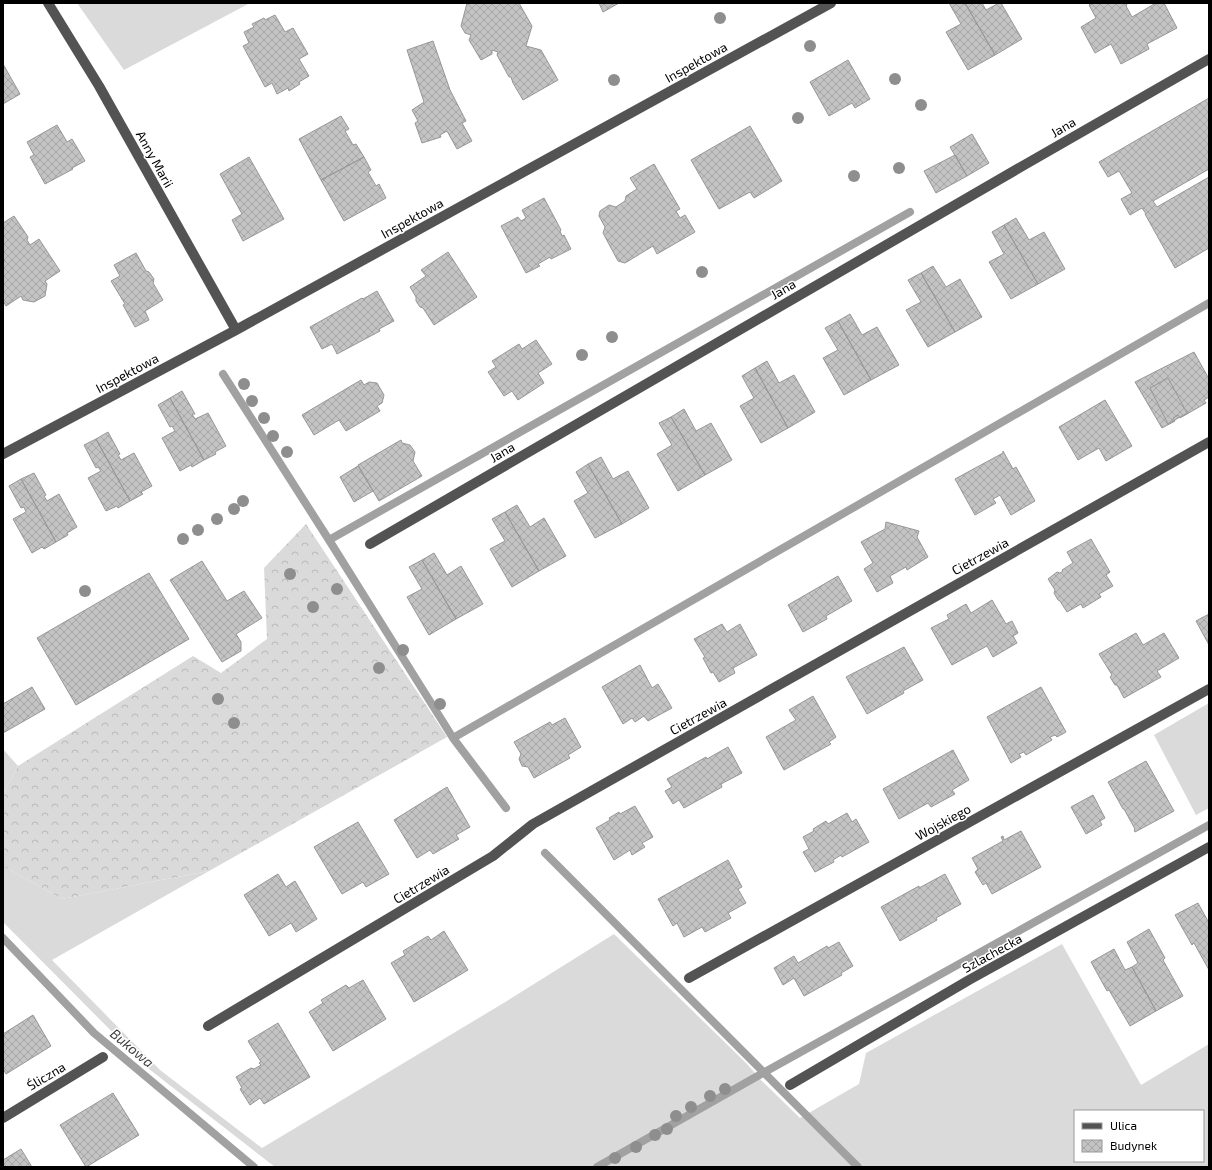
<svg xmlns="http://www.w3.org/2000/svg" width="1212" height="1170" viewBox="0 0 1212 1170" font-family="'Exo 2',sans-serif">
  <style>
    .grass { fill: #dadada; fill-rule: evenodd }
    .forest { fill: url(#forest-crowns) }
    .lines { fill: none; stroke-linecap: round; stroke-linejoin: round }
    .stream { stroke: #a1a1a1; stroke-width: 8 }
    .building { fill: url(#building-cross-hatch); stroke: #979797 }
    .minor { stroke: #535353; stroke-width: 10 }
    .tree { fill: #8e8e8e }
    .labels { text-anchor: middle; stroke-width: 3; stroke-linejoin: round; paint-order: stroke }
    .street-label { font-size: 13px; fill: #000; stroke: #fff }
    .water-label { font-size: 14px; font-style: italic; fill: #424242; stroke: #fff }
  </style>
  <defs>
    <pattern id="forest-crowns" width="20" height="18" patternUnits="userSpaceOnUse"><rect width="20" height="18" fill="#dadada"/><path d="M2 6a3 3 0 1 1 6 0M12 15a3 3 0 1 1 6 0" fill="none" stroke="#b9b9b9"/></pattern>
    <pattern id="building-cross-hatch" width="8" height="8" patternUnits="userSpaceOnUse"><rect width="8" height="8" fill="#c3c3c3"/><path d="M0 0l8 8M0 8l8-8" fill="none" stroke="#a6a6a6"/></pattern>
  </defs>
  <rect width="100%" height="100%" fill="#fff"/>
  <path class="grass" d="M77 3H250L124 70Z
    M1209 703V808L1196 815 1154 735Z
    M3 749 18 766 3 794Z
    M3 866 62 899 209 871 52 960 160 1070 262 1148 507 1001 614 934 747 1064 761 1080 800 1118 859 1084 866 1053 1062 944 1141 1085 1209 1044V1167H275L149 1069 3 922ZM1075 1111H1203V1161H1075Z"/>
  <path class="forest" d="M306 524 447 737 209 871 62 899 3 866V794L18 766 193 656 221 673 267 639 264 568Z"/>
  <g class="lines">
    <path class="stream" d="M223 374 329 540 453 738 506 808
      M329 540 910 212
      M453 738 1209 303
      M545 853 858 1167
      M3 938 94 1033 254 1167
      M597 1167 763 1073 1209 825"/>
  </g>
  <path class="building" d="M467 3H519L532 26 526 46 541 50 558 80 523 100 513 83 511 77H509L497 55 498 52 492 50V54L481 60 469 40 471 35 465 33 461 26Z
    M599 3H619L603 12Z
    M949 3H965L995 55 968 70 946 32 961 24Z
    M965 3H982L986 10 999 3H1001L1022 39 995 55Z
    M1092 3H1126L1127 5 1126 6 1132 17 1156 3H1164L1177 28 1147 44 1149 49 1121 64 1111 44 1095 53 1081 27 1096 18 1089 5Z
    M275 15 285 32 293 28 308 54 299 59 309 76 299 82 300 84 289 91 288 88 277 94 272 83 265 87 243 46 249 43 244 32 254 27 252 24 264 18 265 20Z
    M433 41 450 90 466 121 462 123 472 141 457 149 447 131 440 135 441 137 422 143 415 123 418 121 412 110 424 102 407 50Z
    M848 60 870 99 855 108 852 103 829 116 810 82Z
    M3 64 20 94 3 104Z
    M1209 98V169L1153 201 1157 207 1209 177V248L1175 268 1145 214H1146L1142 208 1130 215 1121 199 1132 193 1119 171 1108 177 1099 162Z
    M341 116 349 129 345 131 353 145 356 144 364 157 321 180 299 139Z
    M57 125 67 142 72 139 85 161 72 168 73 169 45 184 30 157 34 155 27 142Z
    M750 126 782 181 754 198 750 192 719 209 691 160Z
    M972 134 989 163 967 176 950 147Z
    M955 155 967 176 936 193 924 171Z
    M249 157 284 219 243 241 232 220 242 214 220 174Z
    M364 157 371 170 368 172 376 186 379 184 386 198 344 221 321 180Z
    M654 164 680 209 676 211 680 218 685 215 695 232 657 254 653 246 625 263 618 261 603 233 605 227 599 216 600 211 609 205 616 207 625 201 626 196 637 189 630 178Z
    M544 198 561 230 560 231 562 236 564 235 571 249 551 259 550 257 538 264 540 266 526 273 501 226 518 217 521 221 526 218 522 210Z
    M14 216 28 237 27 240 30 245 39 239 60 271 45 281 47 284 45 296 34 302 23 300 21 296 6 306 3 301V262L5 261 3 258V223Z
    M1016 218 1029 240 1044 232 1065 269 1038 284 1004 225Z
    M1004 225 1038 284 1011 299 989 262 1004 254 992 232Z
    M448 252 477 297 434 325 423 308 420 307 416 301V297L410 287 426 276 421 270Z
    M136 253 146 271 149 272 154 279 153 283 163 300 145 311 149 320 135 327 123 305 125 304 111 281 120 276 114 265Z
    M933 266 946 287 960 279 982 317 955 332 921 273Z
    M921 273 955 332 928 347 906 310 921 302 908 280Z
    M377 291 394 321 379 329 380 331 337 354 332 344 322 349 310 327 362 298 363 299Z
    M850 314 862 335 877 327 899 365 871 380 838 321Z
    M838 321 871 380 844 395 823 358 838 350 825 328Z
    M536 340 552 364 538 373 544 383 518 400 512 391 504 396 488 372 496 367 492 361 519 344 522 349Z
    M1194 352 1209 379V397L1204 400 1206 403 1180 418 1178 415 1173 418 1175 421 1162 428 1135 382Z
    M767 361 779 383 794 375 815 412 788 428 755 368Z
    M755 368 788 428 761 443 740 406 754 398 742 376Z
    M1168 378 1187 413 1168 424 1150 388Z
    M361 380 364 385 369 382 377 383 384 395 382 403 377 406 380 411 346 431 339 420 314 435 302 415Z
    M182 391 195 414H192L195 419 208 413 226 446 215 452 216 454 204 460 170 398Z
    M170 398 204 460 192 467 191 465 180 471 162 438 175 431 172 426 170 427 158 405Z
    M1105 400 1132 446 1106 461 1099 448 1078 460 1059 427Z
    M684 409 696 431 711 423 732 460 705 475 671 417Z
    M671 417 705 475 678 491 657 454 672 445 659 423Z
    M108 432 120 454 118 455 121 460 134 453 152 486 141 492 143 494 130 501 96 439Z
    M96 439 130 501 118 508 117 506 106 511 88 478 101 471 98 467 96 468 84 445Z
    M401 440 402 443 410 445 415 452 413 461 422 476 379 501 358 465Z
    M1003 451 1013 469 1016 467 1035 501 1011 515 1000 495 993 499 996 503 975 515 955 479 1003 453Z
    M601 457 613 479 628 471 649 508 622 524 588 464Z
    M588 464 622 524 595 538 574 501 588 493 576 472Z
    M358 466 373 491 354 502 340 477Z
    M34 473 46 495 44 496 47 501 59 494 77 527 67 533 68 535 56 542 21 479Z
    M21 479 56 542 44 549 42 547 32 553 13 519 26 512 24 507 21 508 9 486Z
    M517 505 530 527 544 518 566 556 539 571 505 512Z
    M505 512 539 571 512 587 490 549 505 541 492 519Z
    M886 522 919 531 917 537 928 557 907 570 906 567 890 576 893 583 877 592 864 569 873 563 861 542 885 529Z
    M1091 539 1110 572 1106 575 1113 586 1099 594 1101 597 1083 608 1081 604 1067 612 1060 601 1058 600 1054 593 1055 590 1048 579 1057 572 1060 573 1063 571 1062 570 1073 563 1067 552Z
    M434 553 447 575 461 566 483 604 456 619 422 560Z
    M422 560 456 619 429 635 407 597 422 589 409 567Z
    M202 561 227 601 244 591 262 618 236 634 241 642V651L222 662 170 580Z
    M149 573 189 639 76 705 37 638Z
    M838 576 852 601 826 616 827 619 803 632 788 605Z
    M992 600 1006 624 1012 621 1018 633 1013 636 1017 643 993 657 987 646 952 665 931 628 949 619 947 615 966 604 971 613Z
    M1209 614V645L1196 621Z
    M722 624 727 632 740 624 757 655 733 668 735 673 719 682 713 672 711 673 703 658 705 657 694 639Z
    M1136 633 1143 645 1164 633 1179 658 1157 671 1161 677 1124 698 1117 685H1115L1110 677 1112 675 1099 654Z
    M904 647 923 680 903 691 904 693 867 714 846 677Z
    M640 665 652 688 658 684 672 708 648 721 644 716 635 722 632 718 623 724 602 687Z
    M32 687 45 709 3 733V704Z
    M1041 687 1066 732 1057 737 1055 735 1050 737 1052 740 1026 755 1024 752 1019 754 1021 757 1011 763 987 717Z
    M813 696 836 737 829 742 831 744 784 770 766 737 796 720 789 710Z
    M565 718 581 747 568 755 570 758 534 778 528 767 522 766 519 759 521 754 514 742 550 722 552 725Z
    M728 747 742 773 721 784 722 787 684 808 679 800 673 804 665 791 672 787 667 779 706 757 707 759Z
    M953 750 969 780 952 790 955 794 931 807 928 803 899 819 883 789Z
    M1146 761 1174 811 1135 832 1134 830 1135 829 1124 809H1123L1108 782Z
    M447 787 470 827 456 835 459 839 433 854 430 850 417 858 394 820Z
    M1093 795 1105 818 1100 821 1102 825 1086 834 1071 807Z
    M635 806 653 837 642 843 645 847 632 855 630 850 614 860 596 828 610 820 609 818 619 812 620 814Z
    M847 813 852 822 856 819 869 842 842 857 841 855 833 860 834 862 815 872 803 852 809 849 803 837 814 831 813 829 826 821 828 824Z
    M358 822 389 874 366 887 363 882 342 894 314 847Z
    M1021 831 1041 867 992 894 986 883 983 885 975 872 978 869 972 858 1003 841 1001 837 1003 836 1004 840Z
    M728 860 742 887 738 889 746 903 728 913 731 918 705 932 702 927 684 937 677 923 673 926 658 899Z
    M278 874 286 887 295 881 317 919 296 932 291 923 269 936 244 895Z
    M945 874 961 904 936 918 937 920 900 941 881 907 919 886V888Z
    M1198 903 1209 923V970L1194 943 1192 945 1175 915Z
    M1149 929 1165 958 1163 960 1183 996 1156 1011 1132 967 1138 963 1127 942Z
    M444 931 468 970 414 1002 391 963 405 955 403 951 428 936 431 940Z
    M839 942 853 966 841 973 842 975 804 996 794 978 783 985 774 968 794 956 798 963 827 946 828 948Z
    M1114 949 1125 970 1132 967 1156 1011 1130 1026 1109 990 1107 991 1091 962Z
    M363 980 386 1019 333 1051 309 1012 323 1003 321 1000 346 985 349 988Z
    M33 1015 51 1046 6 1074 3 1069V1034Z
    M278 1023 310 1077 264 1104 260 1098 250 1105 240 1089 242 1088 236 1077 251 1068 254 1069 261 1065 259 1063 261 1062 248 1041Z
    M113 1093 139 1135 86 1167 60 1125Z
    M21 1149 32 1167H3V1160Z"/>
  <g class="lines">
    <path class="minor" d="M48 3 99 86 236 330
      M3 454 236 330 831 3
      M370 544 1026 164 1209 59
      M689 978 1209 689
      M208 1026 493 856 533 824 1209 442
      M790 1085 969 980 1209 847
      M3 1118 103 1057"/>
  </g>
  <g class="tree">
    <circle cx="720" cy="18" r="6"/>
    <circle cx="810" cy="46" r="6"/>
    <circle cx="895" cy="79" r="6"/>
    <circle cx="614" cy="80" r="6"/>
    <circle cx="921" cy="105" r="6"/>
    <circle cx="798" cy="118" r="6"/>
    <circle cx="899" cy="168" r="6"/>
    <circle cx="854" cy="176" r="6"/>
    <circle cx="702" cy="272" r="6"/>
    <circle cx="612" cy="337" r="6"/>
    <circle cx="582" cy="355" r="6"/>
    <circle cx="244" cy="384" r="6"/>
    <circle cx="252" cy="401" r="6"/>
    <circle cx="264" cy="418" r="6"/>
    <circle cx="273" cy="436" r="6"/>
    <circle cx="287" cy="452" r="6"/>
    <circle cx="243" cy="501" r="6"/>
    <circle cx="234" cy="509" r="6"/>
    <circle cx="217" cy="519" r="6"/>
    <circle cx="198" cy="530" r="6"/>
    <circle cx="183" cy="539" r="6"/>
    <circle cx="290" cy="574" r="6"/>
    <circle cx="337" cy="589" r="6"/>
    <circle cx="85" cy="591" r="6"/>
    <circle cx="313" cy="607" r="6"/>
    <circle cx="403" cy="650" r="6"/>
    <circle cx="379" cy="668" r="6"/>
    <circle cx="218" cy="699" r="6"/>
    <circle cx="440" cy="704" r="6"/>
    <circle cx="234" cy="723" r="6"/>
    <circle cx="725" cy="1089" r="6"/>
    <circle cx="710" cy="1096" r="6"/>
    <circle cx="691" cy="1107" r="6"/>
    <circle cx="676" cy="1116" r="6"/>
    <circle cx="667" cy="1129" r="6"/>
    <circle cx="655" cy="1135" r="6"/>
    <circle cx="636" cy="1147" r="6"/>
    <circle cx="615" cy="1158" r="6"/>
  </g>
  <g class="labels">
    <g class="street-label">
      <text transform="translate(696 62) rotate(-29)" y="5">Inspektowa</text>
      <text transform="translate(1063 127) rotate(-30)" y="5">Jana</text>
      <text transform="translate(155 159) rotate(61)" y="5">Anny Marii</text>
      <text transform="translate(412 218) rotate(-29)" y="5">Inspektowa</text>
      <text transform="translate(783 289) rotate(-30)" y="5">Jana</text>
      <text transform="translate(127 373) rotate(-28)" y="5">Inspektowa</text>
      <text transform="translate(502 452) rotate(-30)" y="5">Jana</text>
      <text transform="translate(980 556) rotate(-29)" y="5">Cietrzewia</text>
      <text transform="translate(698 716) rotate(-29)" y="5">Cietrzewia</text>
      <text transform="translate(943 822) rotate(-29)" y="5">Wojskiego</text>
      <text transform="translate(421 884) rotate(-31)" y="5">Cietrzewia</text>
      <text transform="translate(992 953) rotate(-29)" y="5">Szlachecka</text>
      <text transform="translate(46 1076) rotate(-31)" y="5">Śliczna</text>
    </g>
    <g class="water-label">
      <text transform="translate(132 1048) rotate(40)" y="5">Bukowa</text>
    </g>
  </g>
  <rect width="1212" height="1170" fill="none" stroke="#000000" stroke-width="8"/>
  <rect x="1074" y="1110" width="130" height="52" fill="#ffffff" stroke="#999999"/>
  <rect x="1082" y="1123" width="20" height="6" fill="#535353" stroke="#999999"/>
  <text x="1110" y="1130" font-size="12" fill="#000000">Ulica</text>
  <rect x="1082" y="1140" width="20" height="12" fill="url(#building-cross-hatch)" stroke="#999999"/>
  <text x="1110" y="1150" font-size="12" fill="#000000">Budynek</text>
</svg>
